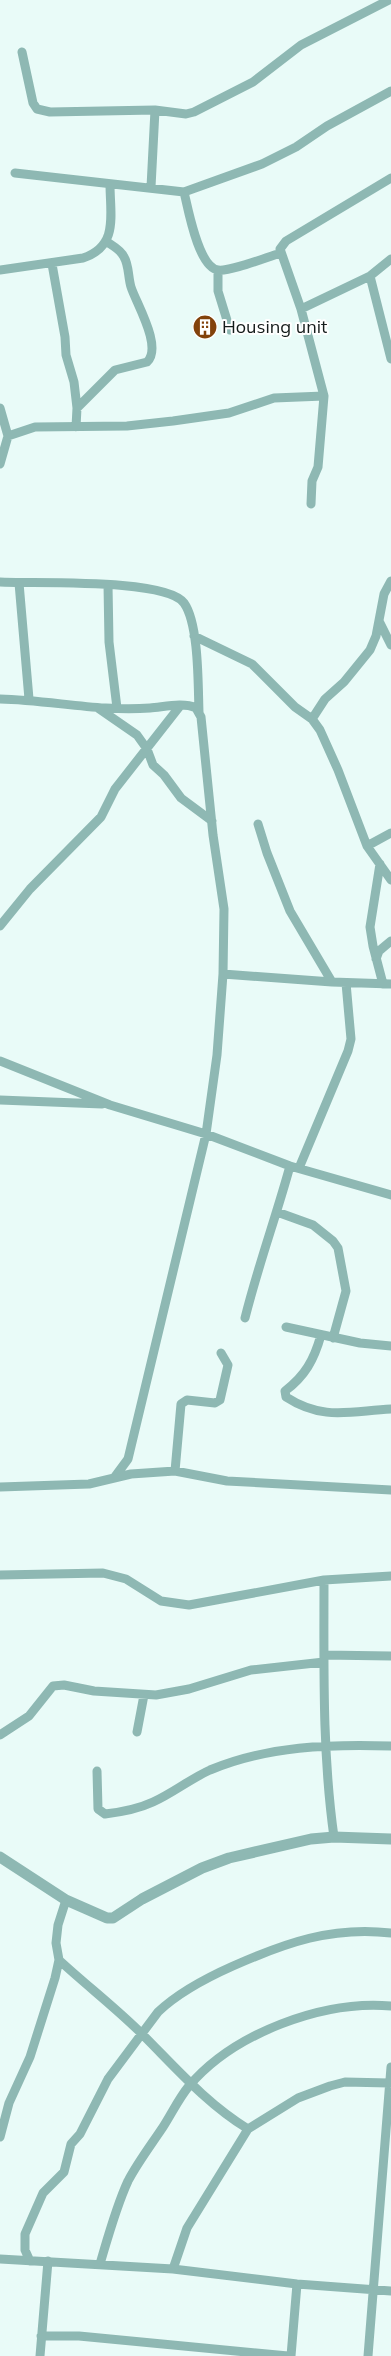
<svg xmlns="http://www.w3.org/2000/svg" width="391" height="2356" viewBox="0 0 391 2356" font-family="Mulish,sans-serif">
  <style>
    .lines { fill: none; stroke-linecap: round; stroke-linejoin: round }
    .minor { stroke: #8eb8b3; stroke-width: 9 }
    .tertiary { stroke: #8eb8b3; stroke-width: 11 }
    .labels { text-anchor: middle; stroke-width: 4; stroke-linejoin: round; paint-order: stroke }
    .poi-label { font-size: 18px; fill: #151c1b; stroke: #fff; text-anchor: start }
  </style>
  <rect width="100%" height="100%" fill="#e9fbf8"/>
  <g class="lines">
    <path class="minor" d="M22 52 33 103 37 109 50 112 155 110 186 114 194 112 253 82 301 45 389 0
      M15 173 184 192 262 164 296 147 327 126 391 91
      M151 187 155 110
      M184 192C188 208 198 267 218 270 230 272 267 257 281 253
      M52 264 65 337 66 355 74 382 77 408 76 427
      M0 270 83 258C119 246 110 215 110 184
      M218 270V291L230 330
      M370 276 391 359
      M301 309 370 276 391 259
      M0 408 8 436 0 464
      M77 408 115 370 147 362C163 347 136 303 131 287 128 277 129 265 124 257 121 250 113 246 107 242
      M8 436 35 427 127 426 173 421 229 413 274 398 324 396
      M311 504 312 481 318 467 324 396 301 309 280 249 286 241 391 178
      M0 582C33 584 166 578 184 603 199 624 198 685 199 712
      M19 583 29 699
      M108 585 109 642 117 708
      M379 621 391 645
      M194 636 252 664 295 707 312 719 320 730 338 770 367 846 391 880
      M0 699C50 700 100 712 150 708 164 707 183 702 196 708L201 717 213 835 224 909 223 974 217 1055 206 1134 128 1459 114 1478
      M98 708 137 735 147 749 153 765 164 775 181 798 212 821
      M312 719 325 699 344 682 370 650 376 636 384 594 391 581
      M258 824 267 853 290 911 332 982
      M367 846 391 833
      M380 864 370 927 373 946 383 984
      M0 926 30 889 101 817 115 789 180 706
      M376 959 379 951 391 941
      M223 974 332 982 391 984
      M0 1061 110 1105 206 1134 290 1166 391 1195
      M0 1100 102 1104
      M299 1168 348 1051 351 1039 346 983
      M277 1212 313 1225 333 1241 338 1248 346 1291 333 1338
      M245 1318C258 1266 276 1217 290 1166
      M286 1327 360 1343 391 1346
      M321 1335C314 1360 305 1376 285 1391L286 1397C323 1421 350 1411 391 1409
      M175 1471 181 1404 187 1400 215 1403 220 1400 228 1365 221 1353
      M0 1487 89 1484 131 1474 175 1471 227 1481 391 1490
      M0 1575 103 1573 126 1579 161 1601 189 1605 324 1580 391 1576
      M324 1580C324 1666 322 1752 334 1837
      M324 1655 391 1656
      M137 1732 144 1695
      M0 1735 29 1716 53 1686 64 1685 94 1691 156 1695 189 1689 251 1670 324 1662
      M97 1771 98 1809 105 1814C122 1812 138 1809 153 1802 173 1793 190 1779 210 1770 267 1746 330 1744 391 1746
      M59 1960C86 1985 116 2008 142 2034 176 2068 206 2103 248 2129
      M0 2137 9 2103 30 2057 55 1978 59 1960 56 1943 58 1925 66 1900
      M0 2259 173 2269 297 2284 391 2291
      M30 2261 25 2250V2234L43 2193 64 2172 71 2144 80 2134 108 2079 158 2012C179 1992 206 1978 233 1966 285 1943 332 1926 391 1933
      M100 2264C108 2237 116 2207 128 2181 138 2162 151 2145 163 2127 172 2113 179 2098 189 2086 234 2033 323 2000 391 2006
      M173 2269 187 2228 248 2129 298 2098 330 2086 345 2082 389 2083
      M41 2336H79L288 2356
      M40 2356 48 2261
      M291 2356 297 2284
      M368 2356 391 2067"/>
    <path class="tertiary" d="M0 1857 66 1900 107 1918H113L142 1899 202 1868 229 1858 311 1839 334 1837 391 1839"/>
  </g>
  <defs>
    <symbol id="building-disc" viewBox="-11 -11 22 22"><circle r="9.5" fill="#82420b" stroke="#fff"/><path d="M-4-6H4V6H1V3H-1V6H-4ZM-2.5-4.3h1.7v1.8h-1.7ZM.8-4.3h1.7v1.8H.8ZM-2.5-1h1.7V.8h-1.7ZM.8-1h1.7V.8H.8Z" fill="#fff"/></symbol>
  </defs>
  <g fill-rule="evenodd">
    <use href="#building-disc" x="191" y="313" width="28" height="28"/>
  </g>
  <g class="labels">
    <g class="poi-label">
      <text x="222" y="333">Housing unit</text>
    </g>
  </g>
</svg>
